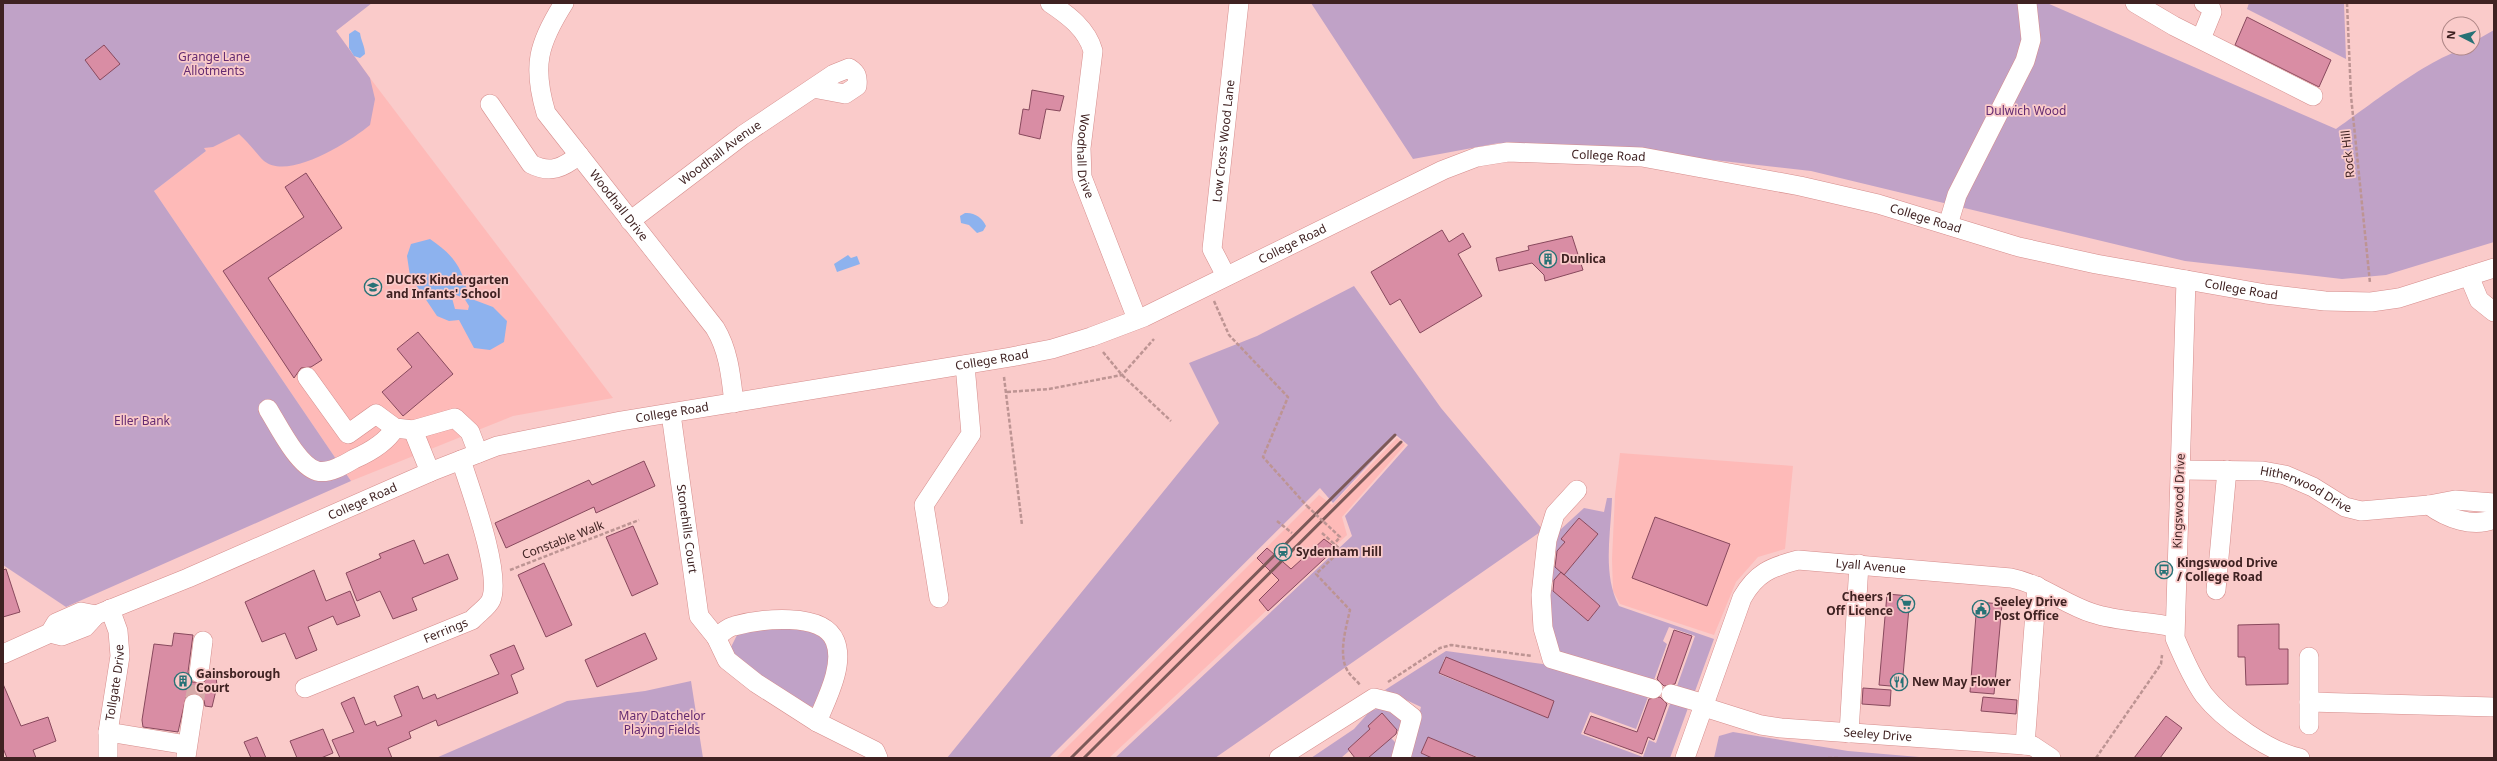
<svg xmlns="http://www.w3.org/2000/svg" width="2497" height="761" viewBox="0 0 2497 761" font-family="'Noto Sans',sans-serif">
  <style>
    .built { fill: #febab8 }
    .green { fill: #c0a2c7; fill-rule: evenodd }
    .water { fill: #8db2ee; fill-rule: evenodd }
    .building { fill: #d98da4; stroke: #88495d }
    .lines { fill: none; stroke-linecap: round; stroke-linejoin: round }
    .minor-tunnel { stroke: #d5a9a8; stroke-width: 19; stroke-dasharray: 19 10; stroke-linecap: butt }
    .minor-casing { stroke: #d58c8b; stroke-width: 20 }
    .path { stroke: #bd9493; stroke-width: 2.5; stroke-dasharray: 4 2; stroke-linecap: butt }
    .minor { stroke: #fff; stroke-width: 19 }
    .rail { stroke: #7d5a59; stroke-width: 3 }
    .path-bridge { stroke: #bd9493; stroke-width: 2.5; stroke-dasharray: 4 2; stroke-linecap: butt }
    .labels { text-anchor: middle; stroke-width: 3.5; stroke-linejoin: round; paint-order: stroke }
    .park-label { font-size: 12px; fill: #642b71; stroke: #facbca }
    .street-label { font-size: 12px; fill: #3f2222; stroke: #facbca }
    .poi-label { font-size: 12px; font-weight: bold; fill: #3f2222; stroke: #facbca; text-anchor: start }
  </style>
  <rect width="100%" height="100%" fill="#facbca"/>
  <path class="built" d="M336 31 370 78 613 398 513 416 351 481 154 191 206 151 203 147Z
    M1397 438 1405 445 1342 517 1347 535 1109 758H1056L1319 495 1332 505Z
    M1620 453 1793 466 1785 549 1758 557 1736 582 1714 635 1620 604 1613 591 1612 559 1615 495Z"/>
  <path class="green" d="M3 3H372L336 31 370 78 375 99 370 125C351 141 289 181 264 161 257 154 248 142 239 134L213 147 204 148 206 151 154 191 351 481 66 607 3 565Z
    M1311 3H2047L2336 129C2365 109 2441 48 2473 48V42L2494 30V242L2386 275 2342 279 2185 261 1811 171 1616 149 1499 143 1413 159Z
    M2249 3H2344L2346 59 2247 9Z
    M1354 286 1441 408 1543 530 1215 758H1115L1352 536 1345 516 1408 445 1396 435 1333 503 1320 488 1049 758H947L1219 423 1189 363 1257 336Z
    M1607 498H1612C1611 533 1602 574 1619 606L1714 639 1694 694 1677 686 1695 636 1669 627 1663 641 1667 644 1654 680 1559 652 1544 595 1549 540 1584 508 1604 512ZM1579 518 1598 534 1564 575 1600 606 1588 621 1548 587 1561 572 1548 561 1565 542 1561 539Z
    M797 626 817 632 827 640C832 669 825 681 814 707L808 706C784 693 741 673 731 647L738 633 744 630Z
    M1446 651 1550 665 1648 697 1636 729 1590 712 1581 734 1643 757 1649 740 1656 743 1671 701 1688 708 1670 758H1480L1428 737 1421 753 1432 758H1407L1421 707 1385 690ZM1445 657 1554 701 1548 718 1439 674Z
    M691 681 703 758H436L567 701 645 691Z
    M1380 708C1411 720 1406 731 1395 758H1368L1391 738 1395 742 1402 736 1382 713 1368 726 1370 729 1348 749 1349 751 1341 758H1311L1354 729 1370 711Z
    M1733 732 1848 751 1931 758H1714L1719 736Z"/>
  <path class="water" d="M355 30 360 33C361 41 365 46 365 54L360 58 354 56 349 48V34Z
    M965 213C974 212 983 218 986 226L983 231 977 233 969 225 961 223 960 216Z
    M430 239C456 257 462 268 469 298L493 307 507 321 504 342 490 350 474 348 459 320 449 321 437 316 410 276 407 256 411 244ZM456 295 464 298 469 306 468 310 455 309 452 298Z
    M848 255 851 258 857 256 860 264 837 272 834 264Z"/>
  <path class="building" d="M2247 17 2331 60 2319 87 2235 45Z
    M104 45 120 64 100 80 85 60Z
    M1032 90 1064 96 1060 111 1046 109 1040 139 1019 134 1023 109 1029 110Z
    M306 173 342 228 268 278 322 360 311 367 301 368 294 378 223 271 304 217 285 187Z
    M1442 230 1449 242 1463 233 1471 247 1458 254 1482 296 1420 333 1400 299 1390 305 1371 272Z
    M1572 236 1583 270 1545 281 1544 275 1532 263 1499 271 1496 258 1529 250 1528 246Z
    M418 332 453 374 403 416 382 392 412 367 397 349Z
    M644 461 655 486 596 513 594 507 506 548 495 523 589 480 592 485Z
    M1655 517 1730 544 1707 606 1632 578Z
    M1579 518 1598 534 1564 575 1555 567 1557 551 1565 542 1561 539Z
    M633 526 658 584 632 596 606 537Z
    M1324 539 1336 548 1268 611 1259 600 1279 580 1257 558 1267 548 1291 569Z
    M414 540 424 564 448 554 458 579 412 598 417 610 393 619 380 591 357 601 346 573 381 558 379 554Z
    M544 563 572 625 546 637 518 575Z
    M6 569 20 612 3 617V570Z
    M314 570 326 601 350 591 360 616 337 625 333 616 308 627 317 650 296 659 285 633 262 642 245 602Z
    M1561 572 1600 606 1588 621 1553 591 1554 580Z
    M1887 594 1910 596 1902 687 1879 685Z
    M1977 602 2002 604 1994 694 1970 692Z
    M2279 624V649H2288V684L2246 685 2245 657H2238V625Z
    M1674 630 1692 636 1675 684 1664 686 1657 679Z
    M174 633 193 635 188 672 192 682 203 683 210 675 216 676 217 686 212 707 205 706 204 700 196 693 186 697 178 732 143 727 142 720 154 644 172 646Z
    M645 633 657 659 597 687 585 660Z
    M514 645 524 669 511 675 518 693 438 726 436 720 409 732 411 738 388 748 392 758H340L332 740 354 732 341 703 354 697 365 725 375 721 377 726 402 716 394 696 418 686 423 699 435 694 437 699 499 674 490 655Z
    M1446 657 1554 701 1548 718 1439 673Z
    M3 684 21 726 48 717 56 741 33 750 36 758H7L3 748Z
    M1863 688 1891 690 1890 706 1862 704Z
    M1660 697 1667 704 1654 740 1648 737 1642 754 1584 733 1591 716 1637 732 1649 699Z
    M1983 697 2017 700 2016 714 1981 711Z
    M1382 713 1397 730 1396 734 1368 758H1355L1348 749 1370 729 1368 726Z
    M2166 716 2182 728 2160 758H2134Z
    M323 729 333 753 321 758H297L290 741Z
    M257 737 266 758H251L244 742Z
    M1428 737 1478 758H1432L1421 753Z"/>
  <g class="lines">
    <path class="minor-tunnel" d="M194 704 199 673"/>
    <defs>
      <g id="minor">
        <path id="s1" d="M564 3C538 44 532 66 546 113L715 328C729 351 731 377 734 403"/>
        <path id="s2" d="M1050 3C1068 15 1087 29 1093 51L1081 148 1082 177 1137 319"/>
        <path d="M2135 3 2174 26 2313 96"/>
        <path d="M2201 39 2212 12 2210 6 2204 3"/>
        <path d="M490 104 531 164C550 174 563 168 579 155"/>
        <path id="s3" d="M630 221 743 135 834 74 849 68C857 73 858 77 857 86L845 94 813 88"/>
        <path d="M1948 225 1957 195 2025 61 2031 40 2027 3"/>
        <path id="s4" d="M1226 276 1212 249 1239 3"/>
        <path d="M2469 276 2479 300 2494 312"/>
        <path d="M2186 280 2175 638C2183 657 2192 678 2204 695 2223 719 2269 752 2300 758"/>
        <path d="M307 377 348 434 376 414 395 428 413 430"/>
        <path d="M268 409C278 425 298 466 317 471 329 474 344 465 354 459 370 452 386 443 395 428"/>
        <path id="s5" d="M671 414 699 616 716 637 727 660 756 683 817 722 875 751 878 758"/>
        <path id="s6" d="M2181 470 2263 471 2285 475 2313 487 2345 507 2361 511 2429 505 2455 500 2494 503"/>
        <path d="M430 472 413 430 455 418 470 432 478 453"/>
        <path d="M1577 490 1555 514 1547 540 1541 595 1543 628 1552 659 1653 689"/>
        <path d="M2429 505C2446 518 2473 528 2494 519"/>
        <path d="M2216 590 2227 470"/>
        <path d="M939 598 924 505 971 434 965 365"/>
        <path id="s7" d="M50 633 62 636 85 627 96 615 188 578 430 472 497 446 621 421 1011 357 1052 349 1091 337 1144 317 1443 170 1477 157 1508 152 1642 157 1800 186 1878 204 2019 247 2096 264 2266 294 2325 301 2371 302 2399 298 2494 268"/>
        <path d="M716 637C722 633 728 627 734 626 760 619 823 611 835 641 845 665 826 700 817 722"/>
        <path d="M3 654 50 633 56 623 81 612 96 615"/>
        <path d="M2309 657V702L2494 707"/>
        <path d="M199 673 203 641"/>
        <path id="s8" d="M305 688 472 620C477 614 488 607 491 600 502 574 470 488 461 460"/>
        <path d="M1671 694 1705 704"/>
        <path id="s9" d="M1704 707 1761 725 1781 728 2025 745 2033 746 2051 758"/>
        <path d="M2309 725V702"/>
        <path d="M108 732 187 745"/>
        <path d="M1849 733 1859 564"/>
        <path d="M2025 745 2037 586"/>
        <path d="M186 757 194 704"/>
        <path id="s10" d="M108 758V732L120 656 118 631 110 609"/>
        <path d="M1279 758 1374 698 1394 703 1412 717 1401 758"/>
        <path id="s11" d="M1685 758 1742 598C1756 573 1771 567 1798 560L2011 578C2041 584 2064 604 2092 613 2119 622 2147 621 2174 627"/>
      </g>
    </defs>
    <use href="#minor" class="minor-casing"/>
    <path class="path" d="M2347 3 2351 96 2370 283
      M1214 301 1229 335 1288 397 1263 457 1307 506
      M1103 352 1122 375 1171 421
      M1004 377 1022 525
      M1007 392 1049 389 1122 375 1154 339
      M1277 521 1292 533
      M1324 522 1340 537 1334 544
      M1322 533 1341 550 1316 574 1350 610C1346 628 1337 657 1349 673 1352 677 1357 681 1360 685
      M510 570 639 520
      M1388 682 1440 648 1451 645 1532 656
      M1828 758H1838
      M2096 758 2161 664 2162 655"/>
    <use href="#minor" class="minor"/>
    <path class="rail" d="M1071 758 1395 435
      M1084 758 1401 442"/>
    <path class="path-bridge" d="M1307 506 1324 522"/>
  </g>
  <defs>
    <symbol id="building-ring" viewBox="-11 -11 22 22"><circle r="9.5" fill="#facbca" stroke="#277276" stroke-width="1.5"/><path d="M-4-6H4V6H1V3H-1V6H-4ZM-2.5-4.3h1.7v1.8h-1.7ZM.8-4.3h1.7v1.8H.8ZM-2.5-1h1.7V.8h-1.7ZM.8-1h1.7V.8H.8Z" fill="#277276"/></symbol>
    <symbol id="school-ring" viewBox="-11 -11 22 22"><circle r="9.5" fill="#facbca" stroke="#277276" stroke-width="1.5"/><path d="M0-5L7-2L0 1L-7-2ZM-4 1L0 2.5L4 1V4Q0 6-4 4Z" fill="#277276"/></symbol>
    <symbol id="station-ring" viewBox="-11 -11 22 22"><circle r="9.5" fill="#facbca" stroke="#277276" stroke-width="1.5"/><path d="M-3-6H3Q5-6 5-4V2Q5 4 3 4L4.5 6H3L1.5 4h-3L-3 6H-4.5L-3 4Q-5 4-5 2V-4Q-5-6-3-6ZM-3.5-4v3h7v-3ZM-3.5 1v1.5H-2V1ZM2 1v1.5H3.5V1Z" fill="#277276"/></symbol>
    <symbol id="bus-ring" viewBox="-11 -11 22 22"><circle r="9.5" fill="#facbca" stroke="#277276" stroke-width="1.5"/><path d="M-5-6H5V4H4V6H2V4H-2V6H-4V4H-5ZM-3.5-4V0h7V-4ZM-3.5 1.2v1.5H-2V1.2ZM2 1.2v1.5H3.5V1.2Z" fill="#277276"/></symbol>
    <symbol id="supermarket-ring" viewBox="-11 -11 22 22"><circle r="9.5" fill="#facbca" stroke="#277276" stroke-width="1.5"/><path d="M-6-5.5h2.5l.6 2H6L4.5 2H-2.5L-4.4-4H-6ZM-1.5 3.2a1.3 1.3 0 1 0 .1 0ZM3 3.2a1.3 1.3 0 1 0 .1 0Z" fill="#277276"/></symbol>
    <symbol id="civic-ring" viewBox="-11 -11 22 22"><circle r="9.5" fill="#facbca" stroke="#277276" stroke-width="1.5"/><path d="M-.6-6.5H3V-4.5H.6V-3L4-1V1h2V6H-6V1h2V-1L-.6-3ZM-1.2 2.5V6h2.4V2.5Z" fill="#277276"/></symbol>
    <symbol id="restaurant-ring" viewBox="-11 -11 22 22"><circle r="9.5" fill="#facbca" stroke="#277276" stroke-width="1.5"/><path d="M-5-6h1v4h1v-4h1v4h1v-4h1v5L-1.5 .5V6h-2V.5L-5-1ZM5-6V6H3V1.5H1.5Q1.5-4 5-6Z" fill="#277276"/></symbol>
  </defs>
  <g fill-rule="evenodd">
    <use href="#building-ring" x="1538" y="249" width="20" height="20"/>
    <use href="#school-ring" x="363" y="277" width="20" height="20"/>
    <use href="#station-ring" x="1273" y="542" width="20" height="20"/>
    <use href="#bus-ring" x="2154" y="560" width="20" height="20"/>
    <use href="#supermarket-ring" x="1896" y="594" width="20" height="20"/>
    <use href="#civic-ring" x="1971" y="599" width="20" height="20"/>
    <use href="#building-ring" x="173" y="671" width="20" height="20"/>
    <use href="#restaurant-ring" x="1889" y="672" width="20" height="20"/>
  </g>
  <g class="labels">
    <g class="park-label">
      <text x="214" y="61">Grange Lane<tspan x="214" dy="14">Allotments</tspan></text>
      <text x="2026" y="115">Dulwich Wood</text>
      <text x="142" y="425">Eller Bank</text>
      <text x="662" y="720">Mary Datchelor<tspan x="662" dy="14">Playing Fields</tspan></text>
    </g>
    <g class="street-label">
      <text dy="4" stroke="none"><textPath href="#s4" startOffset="139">Low Cross Wood Lane</textPath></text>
      <text dy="4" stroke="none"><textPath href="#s3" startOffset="113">Woodhall Avenue</textPath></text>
      <text transform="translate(2348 154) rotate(-96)" y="4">Rock Hill</text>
      <text dy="4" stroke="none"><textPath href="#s2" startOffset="172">Woodhall Drive</textPath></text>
      <text dy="4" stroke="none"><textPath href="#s7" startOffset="1651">College Road</textPath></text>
      <text dy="4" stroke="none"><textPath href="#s1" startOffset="234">Woodhall Drive</textPath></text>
      <text dy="4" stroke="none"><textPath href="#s7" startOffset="1975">College Road</textPath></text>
      <text dy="4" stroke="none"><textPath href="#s7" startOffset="1315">College Road</textPath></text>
      <text dy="4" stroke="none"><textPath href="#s7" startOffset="2299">College Road</textPath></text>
      <text dy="4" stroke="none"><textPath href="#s7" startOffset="991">College Road</textPath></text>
      <text dy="4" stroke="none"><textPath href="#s7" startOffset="667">College Road</textPath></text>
      <text dy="4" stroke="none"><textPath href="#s6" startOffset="129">Hitherwood Drive</textPath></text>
      <text dy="4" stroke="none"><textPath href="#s7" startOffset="343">College Road</textPath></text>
      <text transform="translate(2179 501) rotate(-88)" y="4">Kingswood Drive</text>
      <text dy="4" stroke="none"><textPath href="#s5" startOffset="116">Stonehills Court</textPath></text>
      <text transform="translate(563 540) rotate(-21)" y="4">Constable Walk</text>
      <text dy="4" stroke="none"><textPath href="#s11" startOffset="313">Lyall Avenue</textPath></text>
      <text dy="4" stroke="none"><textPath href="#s8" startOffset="152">Ferrings</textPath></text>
      <text dy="4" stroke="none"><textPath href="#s10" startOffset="76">Tollgate Drive</textPath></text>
      <text dy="4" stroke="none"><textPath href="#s9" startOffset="177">Seeley Drive</textPath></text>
    </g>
    <g class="poi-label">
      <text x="1561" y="263">Dunlica</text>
      <text x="386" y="284">DUCKS Kindergarten<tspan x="386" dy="14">and Infants' School</tspan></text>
      <text x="1296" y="556">Sydenham Hill</text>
      <text x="2177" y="567">Kingswood Drive<tspan x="2177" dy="14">/ College Road</tspan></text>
      <text x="1893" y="601" text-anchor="end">Cheers 1<tspan x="1893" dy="14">Off Licence</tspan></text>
      <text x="1994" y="606">Seeley Drive<tspan x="1994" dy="14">Post Office</tspan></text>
      <text x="196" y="678">Gainsborough<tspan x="196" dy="14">Court</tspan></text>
      <text x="1912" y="686">New May Flower</text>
    </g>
  </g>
  <rect width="2497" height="761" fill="none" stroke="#3f2222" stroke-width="8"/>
  <g transform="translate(2461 36) rotate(276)"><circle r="19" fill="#facbca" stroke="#af8787"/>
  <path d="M0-3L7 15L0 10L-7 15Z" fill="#277276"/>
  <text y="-6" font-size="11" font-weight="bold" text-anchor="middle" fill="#3f2222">N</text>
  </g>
</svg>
